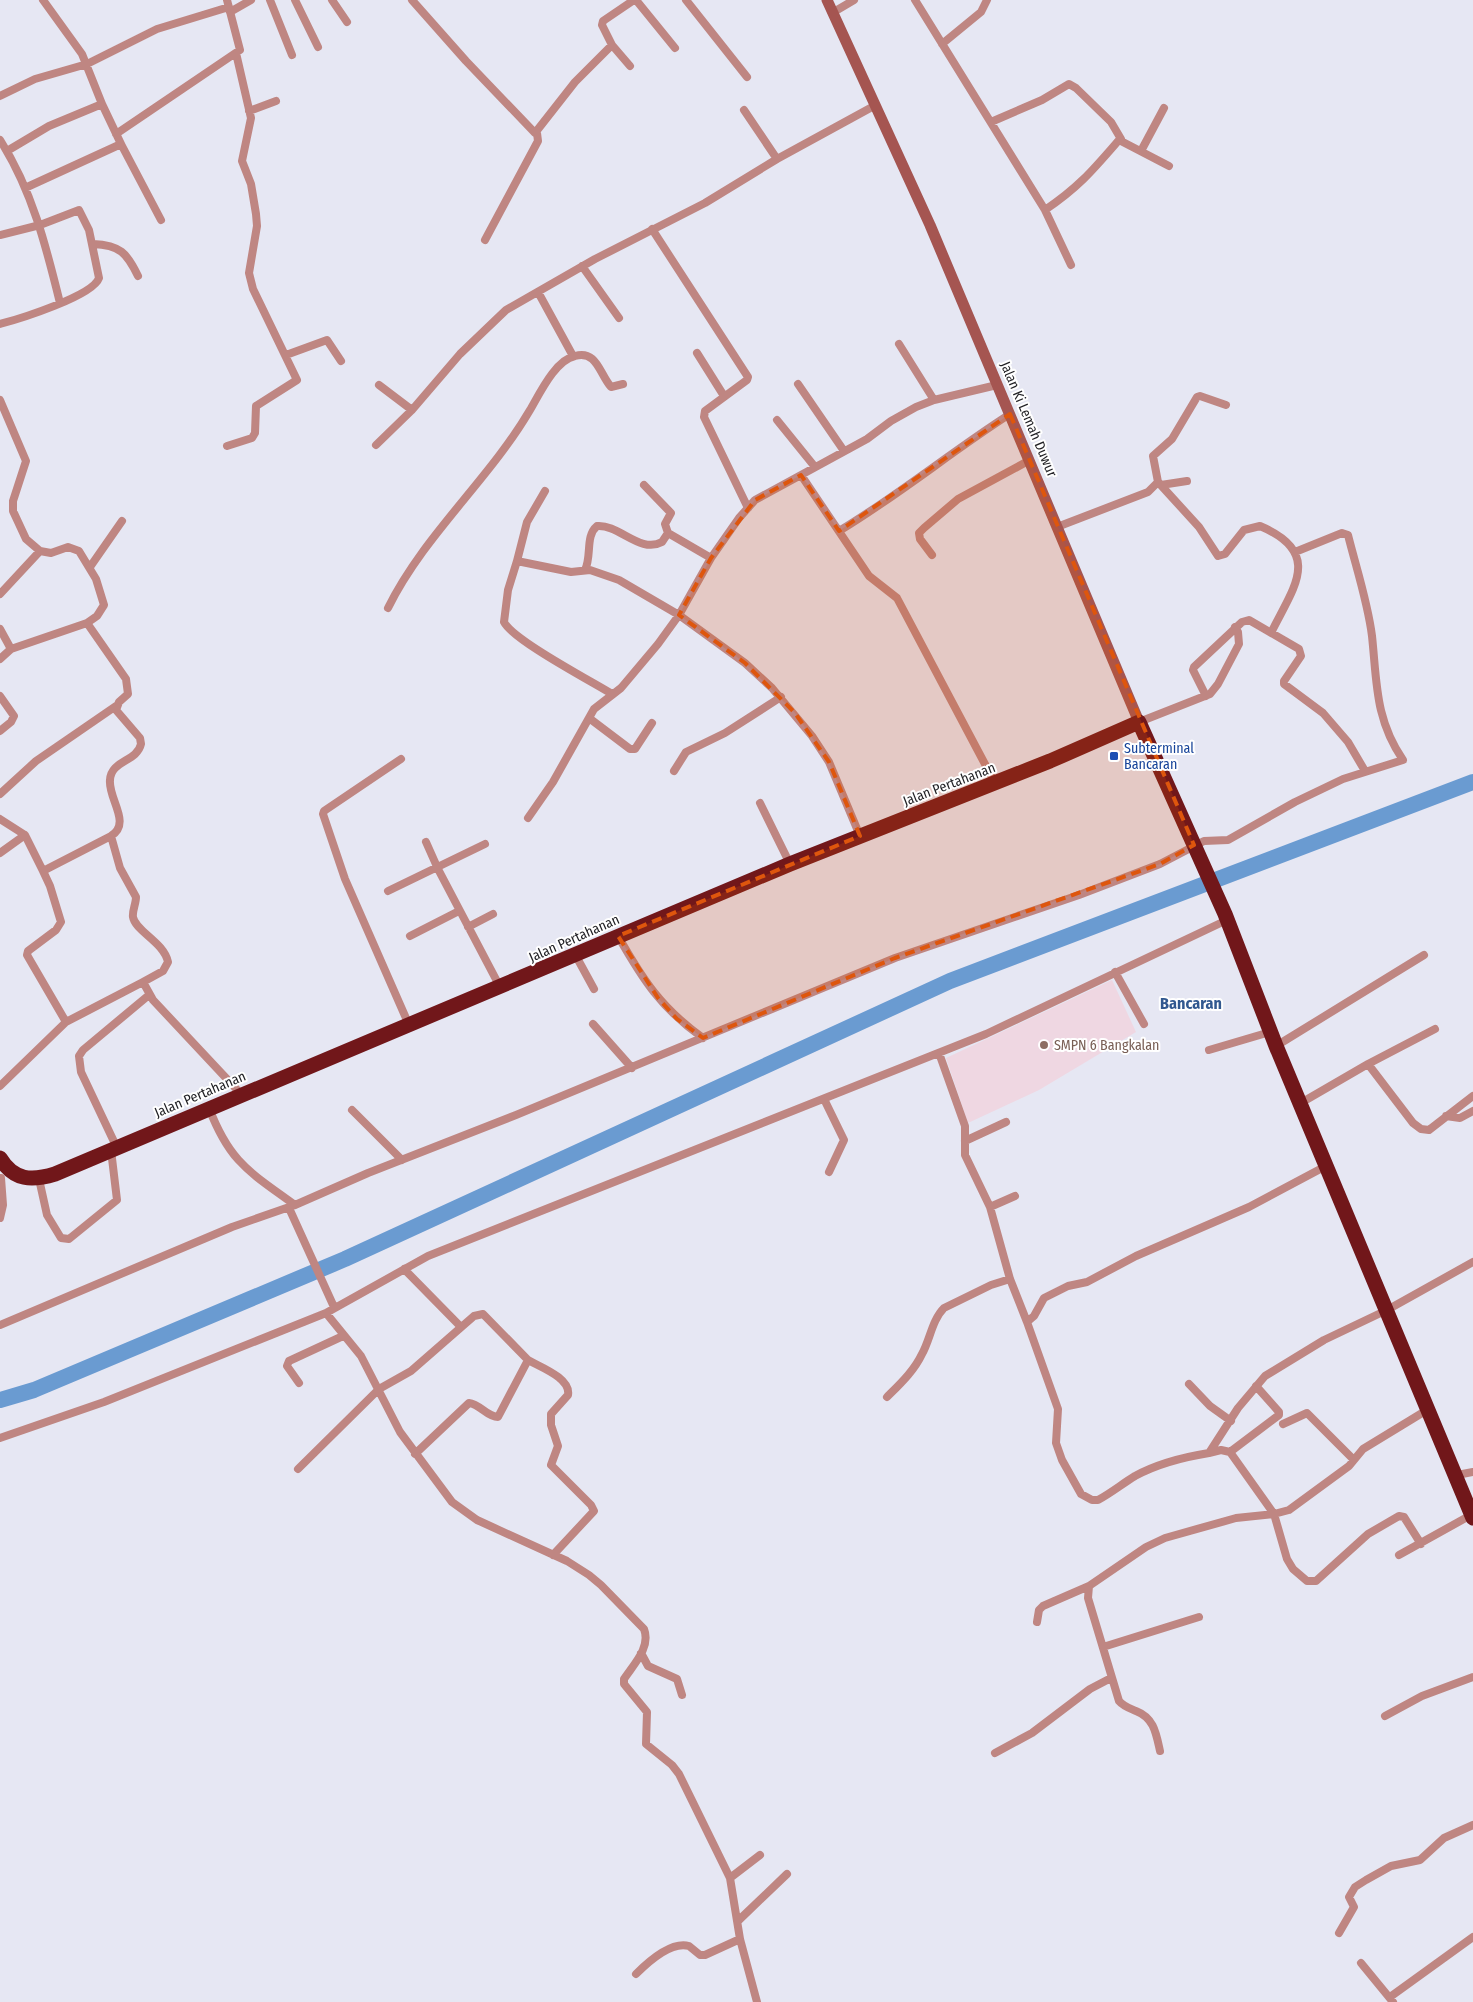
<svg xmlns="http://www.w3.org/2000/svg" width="1473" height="2002" viewBox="0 0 1473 2002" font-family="'Fira Sans Condensed',sans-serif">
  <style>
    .education { fill: #efd7e2 }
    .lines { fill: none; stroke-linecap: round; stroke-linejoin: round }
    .river { stroke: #6a9bd1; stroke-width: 16 }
    .street { stroke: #bf8682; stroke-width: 8 }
    .secondary { stroke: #a55551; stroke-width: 11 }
    .highway { stroke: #71171a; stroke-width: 15 }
    .marked { fill: #de560d; fill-opacity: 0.2; stroke: #de560d; stroke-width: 4; stroke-dasharray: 10 6; stroke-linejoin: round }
    .transit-dot { fill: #1a4fb4; stroke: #fff; stroke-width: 2 }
    .education-dot { fill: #8d6e63; stroke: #fff; stroke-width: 2 }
    .labels { text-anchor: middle; stroke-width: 4; stroke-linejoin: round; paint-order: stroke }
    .street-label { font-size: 14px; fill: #1f1f23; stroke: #fff }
    .transit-label { font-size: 14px; fill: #164399; stroke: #fff; text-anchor: start }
    .education-label { font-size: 14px; fill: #785e54; stroke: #fff; text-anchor: start }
    .quarter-label { font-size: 16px; font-weight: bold; fill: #31588f; stroke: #fff }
  </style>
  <rect width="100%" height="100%" fill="#e6e7f3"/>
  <path class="education" d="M1112 980 1136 1032 1039 1090 968 1123 946 1058Z"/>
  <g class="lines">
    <path class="river" d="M0 1400 34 1390 345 1259 950 981 1473 782"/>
    <path class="street" d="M270 0 292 55
      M295 0 318 47
      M332 0 347 22
      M412 0 466 61 535 133 575 82 612 45
      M636 0 675 48
      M686 0 747 77
      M915 0 1045 210 1071 265
      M230 12 251 0
      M832 13 854 0
      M942 44 981 12 987 0
      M630 66 612 45 602 25 603 21 634 0
      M0 96 35 79 87 64 157 29 229 7
      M744 110 777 159
      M249 111 276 101
      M991 122 1042 100 1069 84 1076 88 1111 122 1121 139
      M116 134 240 50 227 0
      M0 140C32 190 46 246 60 303
      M121 144 161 220
      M7 151 49 126 102 104 82 54 43 0
      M1141 151 1164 108
      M25 188 121 144 102 104
      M1045 210C1079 187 1093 170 1119 140L1169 166
      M652 229 748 377 747 380 705 411 704 417 748 508
      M0 235 40 225 79 210 89 230 99 278C93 296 19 319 0 324
      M485 240 538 141 537 133
      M93 244C120 245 127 253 138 276
      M582 266 619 318
      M538 292 573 356
      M899 344 934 400
      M697 353 724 396
      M286 355 327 340 341 361
      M798 384 844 451
      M379 385 412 410
      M0 400 26 461 13 501V511L26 539 40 551 51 553 68 547 79 551 96 579 104 605 97 616 87 623 11 649 0 659
      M777 420 815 467
      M376 445 412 410 460 354 506 310 595 259 705 203 777 159 874 106
      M227 446 252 438 255 433 256 406 297 380 253 289 249 273 257 226 256 214 251 184 242 161 251 118 236 53
      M801 475 869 576 897 598 995 783
      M1158 482 1199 527 1218 556 1225 554 1244 530 1260 526C1324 553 1293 588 1271 633
      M644 485 671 513 665 524 668 533 711 558
      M1161 485 1187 481
      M1057 527 1148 492 1158 482 1153 456 1172 439 1197 397 1200 396 1226 405
      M839 531C899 495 952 451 1010 414
      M932 555 920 539 919 533 924 528 958 499 1030 460
      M517 561 527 522 545 491
      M90 567 122 521
      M585 570C592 556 585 536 597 526 619 524 640 554 662 542L668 533
      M0 594 40 551
      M388 608C424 535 489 480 530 410 539 395 555 360 575 356 597 350 599 373 611 387L623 384
      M87 623 126 679 128 694 119 702 116 710 140 738 141 744C137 762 111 760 110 780 108 799 132 823 111 836L120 868 136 897C136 904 132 911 133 917 135 931 164 942 168 962L163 971 143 982 153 1000 241 1094
      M0 629 11 649
      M612 694C591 681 513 640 504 622L508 590 517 561 571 572 590 570 619 580 679 615 745 663 772 688 812 736 829 762 860 836
      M0 696 14 716 11 722 0 731
      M1206 696 1193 670 1194 667 1242 622 1249 620 1299 649 1301 656 1284 681V684L1323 713 1348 742 1365 771
      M589 718 630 749H635L652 723
      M1139 722 1210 694 1218 684 1239 644 1238 632 1235 627
      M401 759 324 811 323 814 345 879 409 1025
      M674 771 686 752 725 733 781 697
      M0 794 36 761 116 706
      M760 803 790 864
      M528 818 553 782 594 709 621 688 658 644 679 615 711 558 739 518 755 500 867 439 891 421 916 407 934 400 997 385
      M0 819 25 835 43 871
      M426 842 438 869 500 987
      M0 853 25 835
      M388 891 485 844
      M468 927 493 914
      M410 936 459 911
      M618 936C643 980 661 1008 703 1038
      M576 956 594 989
      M1115 972 1144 1024
      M66 1022 27 955 28 951 56 930 61 922 50 886 43 871 111 836
      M593 1024 632 1068
      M1276 1046 1424 955
      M1209 1050 1270 1032
      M939 1053 965 1126V1155L990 1207 1015 1196
      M1368 1064 1435 1029
      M0 1086 66 1022 143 982
      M824 1099 844 1140 829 1172
      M1299 1104 1368 1064 1413 1123 1421 1129 1429 1130 1473 1096
      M209 1108C230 1163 250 1172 295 1205
      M352 1110 402 1160
      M1446 1116 1460 1118 1473 1111
      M965 1141 1006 1122
      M117 1148 81 1072 79 1056 83 1050 149 995
      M39 1179 47 1215 61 1238 69 1239 117 1200 111 1150
      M990 1207 1010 1279 1027 1322 1034 1316 1044 1298 1068 1286 1087 1282 1136 1256 1249 1207 1326 1166
      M289 1208 334 1307
      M0 1218 3 1205 1 1178
      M404 1269 461 1327
      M1027 1322 1058 1409 1056 1443 1062 1460 1081 1494 1092 1500H1098C1111 1493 1122 1484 1135 1476 1157 1464 1184 1457 1209 1453L1238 1408 1265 1376 1324 1340 1387 1310 1473 1262
      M0 1325 232 1227 295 1205 368 1173 516 1115 895 958 1079 895 1160 864 1204 841 1228 840 1295 802 1343 779 1403 760C1375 719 1377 683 1372 636 1368 603 1356 567 1348 535L1342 533 1295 552
      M528 1360C540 1367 571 1378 568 1395L551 1414V1425L558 1446 551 1465 591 1505 594 1511 553 1555
      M299 1383 287 1366 289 1361 343 1336
      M1189 1384 1210 1406 1231 1421
      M887 1397C900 1384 914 1371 922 1354 930 1340 932 1320 944 1308L991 1285 1010 1279
      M1283 1424 1307 1413 1354 1460
      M0 1438 104 1402 326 1313
      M1230 1452 1279 1415V1412L1256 1386
      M1209 1453 1221 1450 1230 1452 1274 1514 1287 1559 1293 1569 1307 1581H1316L1368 1534 1399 1516 1404 1517 1421 1544
      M298 1469 379 1389 411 1371 474 1316 483 1314 528 1360 498 1417C487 1417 480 1404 469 1403L415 1454
      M1457 1475 1473 1472
      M1399 1555 1471 1515
      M1037 1622 1039 1610 1043 1606 1089 1586
      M1103 1647 1199 1617
      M641 1653 648 1666 677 1679 682 1695
      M1385 1716 1422 1696 1473 1677
      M1160 1751C1156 1733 1154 1718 1136 1711 1129 1708 1123 1706 1119 1701L1088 1598 1089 1586 1146 1547 1165 1538 1236 1518 1274 1514 1289 1510 1349 1466 1363 1449 1427 1410
      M995 1753 1032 1733 1090 1689 1111 1678
      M730 1878 760 1855
      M739 1920 787 1874
      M1339 1933 1354 1907 1349 1897 1355 1887 1366 1880 1391 1866 1420 1860 1444 1838 1473 1825
      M1361 1963 1393 2002
      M636 1974C648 1962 671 1941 689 1946L700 1955H705L740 1939
      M1390 1997 1473 1937
      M757 2002 740 1939 730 1878 679 1774 672 1765 646 1744 647 1712 624 1684V1679C634 1664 651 1647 644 1629L601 1585 589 1575 567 1561 477 1520 452 1502 400 1432 361 1356 326 1313 428 1256 986 1034 1227 920"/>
    <path class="secondary" d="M827 0 930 225 1139 722"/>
    <path class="highway" d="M0 1158C14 1181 32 1181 55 1174L790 864 1050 761 1139 722 1225 914 1276 1046 1473 1518"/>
  </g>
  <path class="marked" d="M1010 414 1194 845 1160 864 895 958 703 1038 677 1019 658 998 618 936 860 836 829 762 795 713 745 663 679 615 711 558 755 500 801 475 839 531Z"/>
  <rect class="transit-dot" x="1109" y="751" width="10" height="10" rx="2.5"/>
  <circle class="education-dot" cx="1044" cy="1045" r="5"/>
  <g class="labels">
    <g class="street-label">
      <text transform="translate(1029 419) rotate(67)" y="5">Jalan Ki Lemah Duwur</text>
      <text transform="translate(949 784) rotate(-21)" y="5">Jalan Pertahanan</text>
      <text transform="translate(574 938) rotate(-24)" y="5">Jalan Pertahanan</text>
      <text transform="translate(200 1094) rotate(-23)" y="5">Jalan Pertahanan</text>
    </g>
    <g class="transit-label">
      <text x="1124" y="753">Subterminal<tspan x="1124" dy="16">Bancaran</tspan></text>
    </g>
    <g class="education-label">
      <text x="1054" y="1050">SMPN 6 Bangkalan</text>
    </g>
    <g class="quarter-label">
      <text x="1191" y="1009">Bancaran</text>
    </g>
  </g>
</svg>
